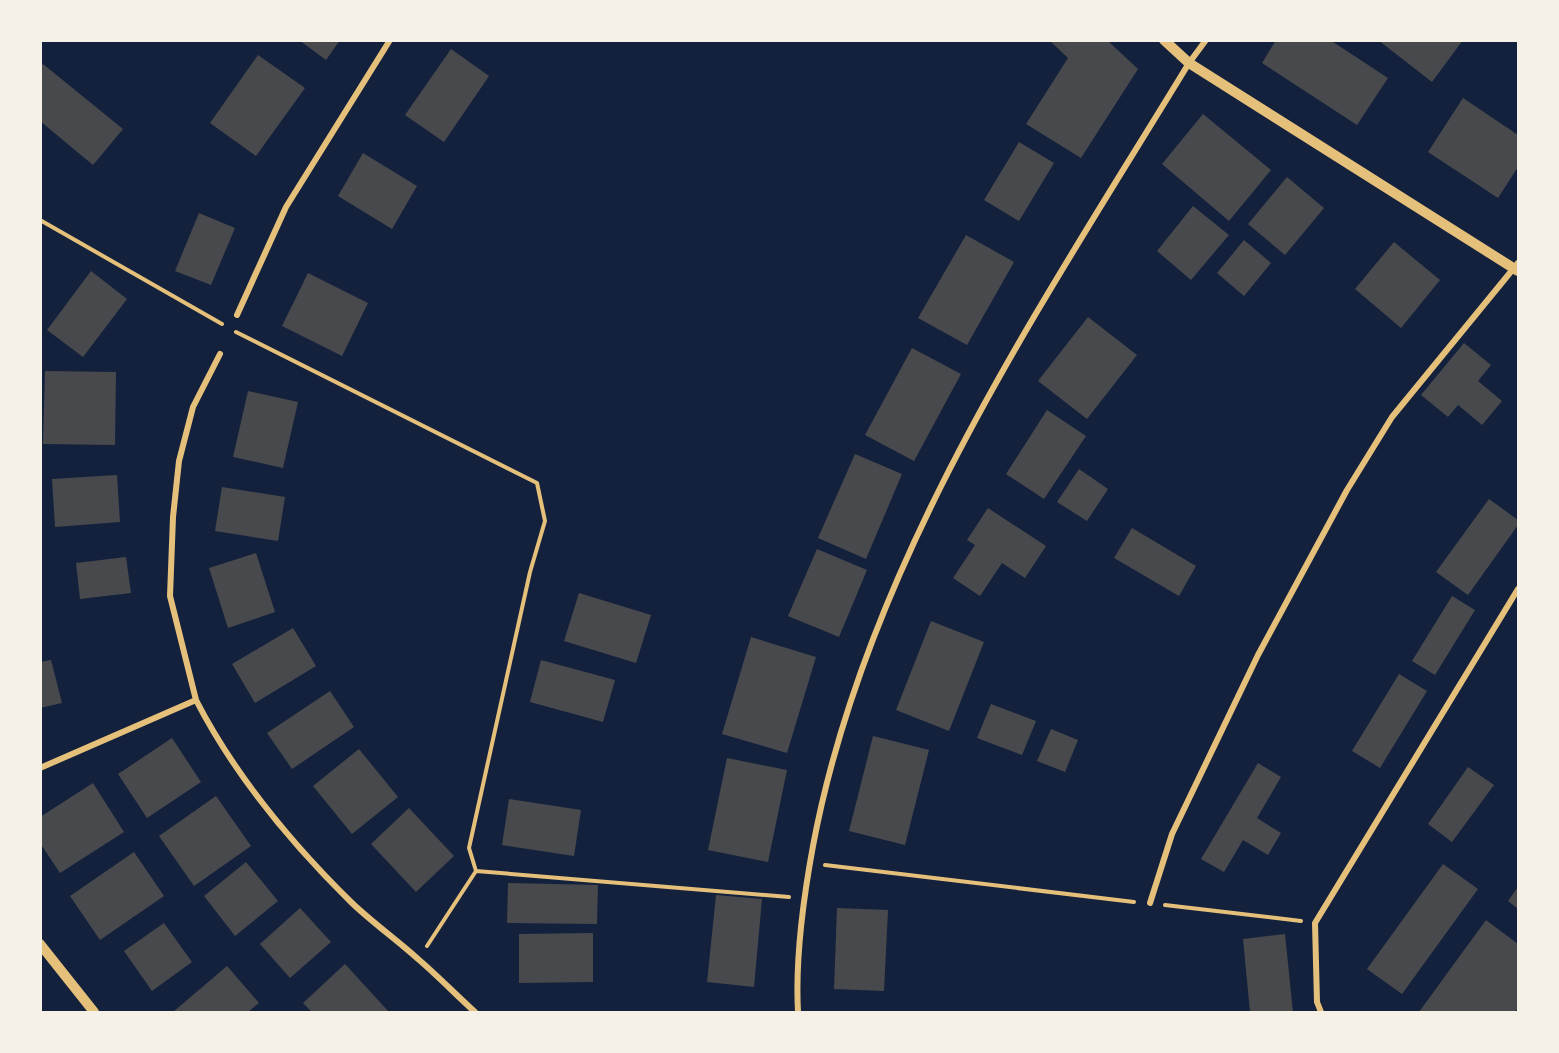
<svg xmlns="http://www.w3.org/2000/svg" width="1559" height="1053" viewBox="0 0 1559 1053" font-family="'Archivo Narrow',sans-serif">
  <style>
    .building { fill: #48494c }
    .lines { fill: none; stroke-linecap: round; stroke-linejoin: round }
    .path { stroke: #e5c07b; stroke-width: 4 }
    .minor { stroke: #e5c07b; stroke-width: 6 }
    .tertiary { stroke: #e5c07b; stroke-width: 10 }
  </style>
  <rect width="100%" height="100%" fill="#14213d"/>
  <path class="building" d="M299 40H340L326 60Z
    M1049 40H1107L1138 69 1081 158 1026 124 1068 58Z
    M1276 40H1330L1388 78 1357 125 1262 63Z
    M1378 40H1463L1432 82Z
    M451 49 489 76 444 142 405 115Z
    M258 55 305 88 256 156 210 123Z
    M43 64 123 129 93 165 40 121V68Z
    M1463 98 1518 135V167L1498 198 1428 152Z
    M1203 114 1271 170 1229 221 1162 164Z
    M1019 142 1054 163 1019 221 984 200Z
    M363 153 417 186 392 229 338 196Z
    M1287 177 1324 208 1285 255 1248 224Z
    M1193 206 1229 235 1191 280 1157 251Z
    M199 213 235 228 211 285 175 271Z
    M966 235 1014 262 967 345 918 318Z
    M1244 240 1271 263 1244 296 1217 273Z
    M1394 242 1440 280 1401 328 1355 289Z
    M91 271 127 299 83 357 47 330Z
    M308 273 368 303 342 356 282 326Z
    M1088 317 1137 355 1087 419 1038 381Z
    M1464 343 1491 365 1478 381 1502 401 1482 425 1458 405 1448 417 1421 395Z
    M912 348 961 374 914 461 865 435Z
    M45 371 116 372 115 445 43 444Z
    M248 391 298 402 283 468 233 457Z
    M1047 410 1086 436 1044 499 1006 474Z
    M855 454 902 474 866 559 818 538Z
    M1079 469 1108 489 1087 521 1057 502Z
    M117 475 120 522 55 527 52 479Z
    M222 487 285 497 278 541 215 531Z
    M1489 499 1518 520V525L1468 595 1436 572Z
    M988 508 1046 546 1025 578 1002 563 980 596 953 578 975 545 967 540Z
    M1132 528 1196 566 1179 596 1114 558Z
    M817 549 867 570 839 637 788 616Z
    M256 553 275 612 228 628 209 568Z
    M126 557 131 593 80 599 76 563Z
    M579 593 651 615 636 663 564 641Z
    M1452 596 1475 610 1435 675 1412 661Z
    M931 621 984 642 949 731 896 710Z
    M293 628 316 666 255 703 232 664Z
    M751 637 816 657 787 753 722 734Z
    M51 660 62 703 40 708V662Z
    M541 660 615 680 603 722 530 702Z
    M1399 674 1427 691 1380 768 1352 751Z
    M330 691 354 727 292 769 267 733Z
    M991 704 1036 721 1022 755 977 738Z
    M1051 729 1078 740 1065 772 1037 761Z
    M873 736 929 750 905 845 849 831Z
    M172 738 201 782 147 818 118 774Z
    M359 749 398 797 352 834 313 786Z
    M727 758 787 770 768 862 708 850Z
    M1258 763 1281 777 1257 818 1281 833 1268 855 1243 840 1224 872 1201 859Z
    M1468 767 1494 785 1452 842 1428 824Z
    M93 783 124 832 60 873 40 843V817Z
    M216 796 251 846 194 886 159 836Z
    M509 799 581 810 574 856 502 845Z
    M409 808 454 856 416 892 371 844Z
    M134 852 164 896 100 940 70 896Z
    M246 862 278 901 235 936 204 896Z
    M1443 864 1478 889 1402 994 1367 969Z
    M508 883 598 885 597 924 507 923Z
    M1518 887V909L1508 901Z
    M716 895 762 899 754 987 707 982Z
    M300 908 331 942 290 978 260 944Z
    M837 908 888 910 884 991 834 989Z
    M1486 920 1518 944V1008L1515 1012H1419Z
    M164 923 192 962 152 991 124 951Z
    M593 933V982L519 983V934Z
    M1285 934 1293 1012H1250L1243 939Z
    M345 964 389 1012H312L303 1003Z
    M227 966 259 1003 248 1012H173Z"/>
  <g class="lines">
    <path class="path" d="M40 220 222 324
      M236 332 537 483 545 521 530 572 469 848 476 871
      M825 865 1134 902
      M1165 905 1301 921
      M427 946 476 871 789 897"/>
    <path class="minor" d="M237 315 286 207 390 40
      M196 700 170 596 173 517 179 461 193 407 220 354
      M40 768 196 700C235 776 291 843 352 903 373 923 397 940 418 959 438 976 456 995 475 1012
      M1150 903 1172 834 1258 655 1347 490 1392 417 1518 263
      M798 1012C795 957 803 900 813 846 866 562 1041 306 1189 63L1206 40
      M1321 1012 1317 1002 1315 923 1518 589"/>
    <path class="tertiary" d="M1164 40 1189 63 1518 271
      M40 944 94 1012"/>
  </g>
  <rect width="1559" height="1053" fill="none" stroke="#f6f1e7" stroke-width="84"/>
</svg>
